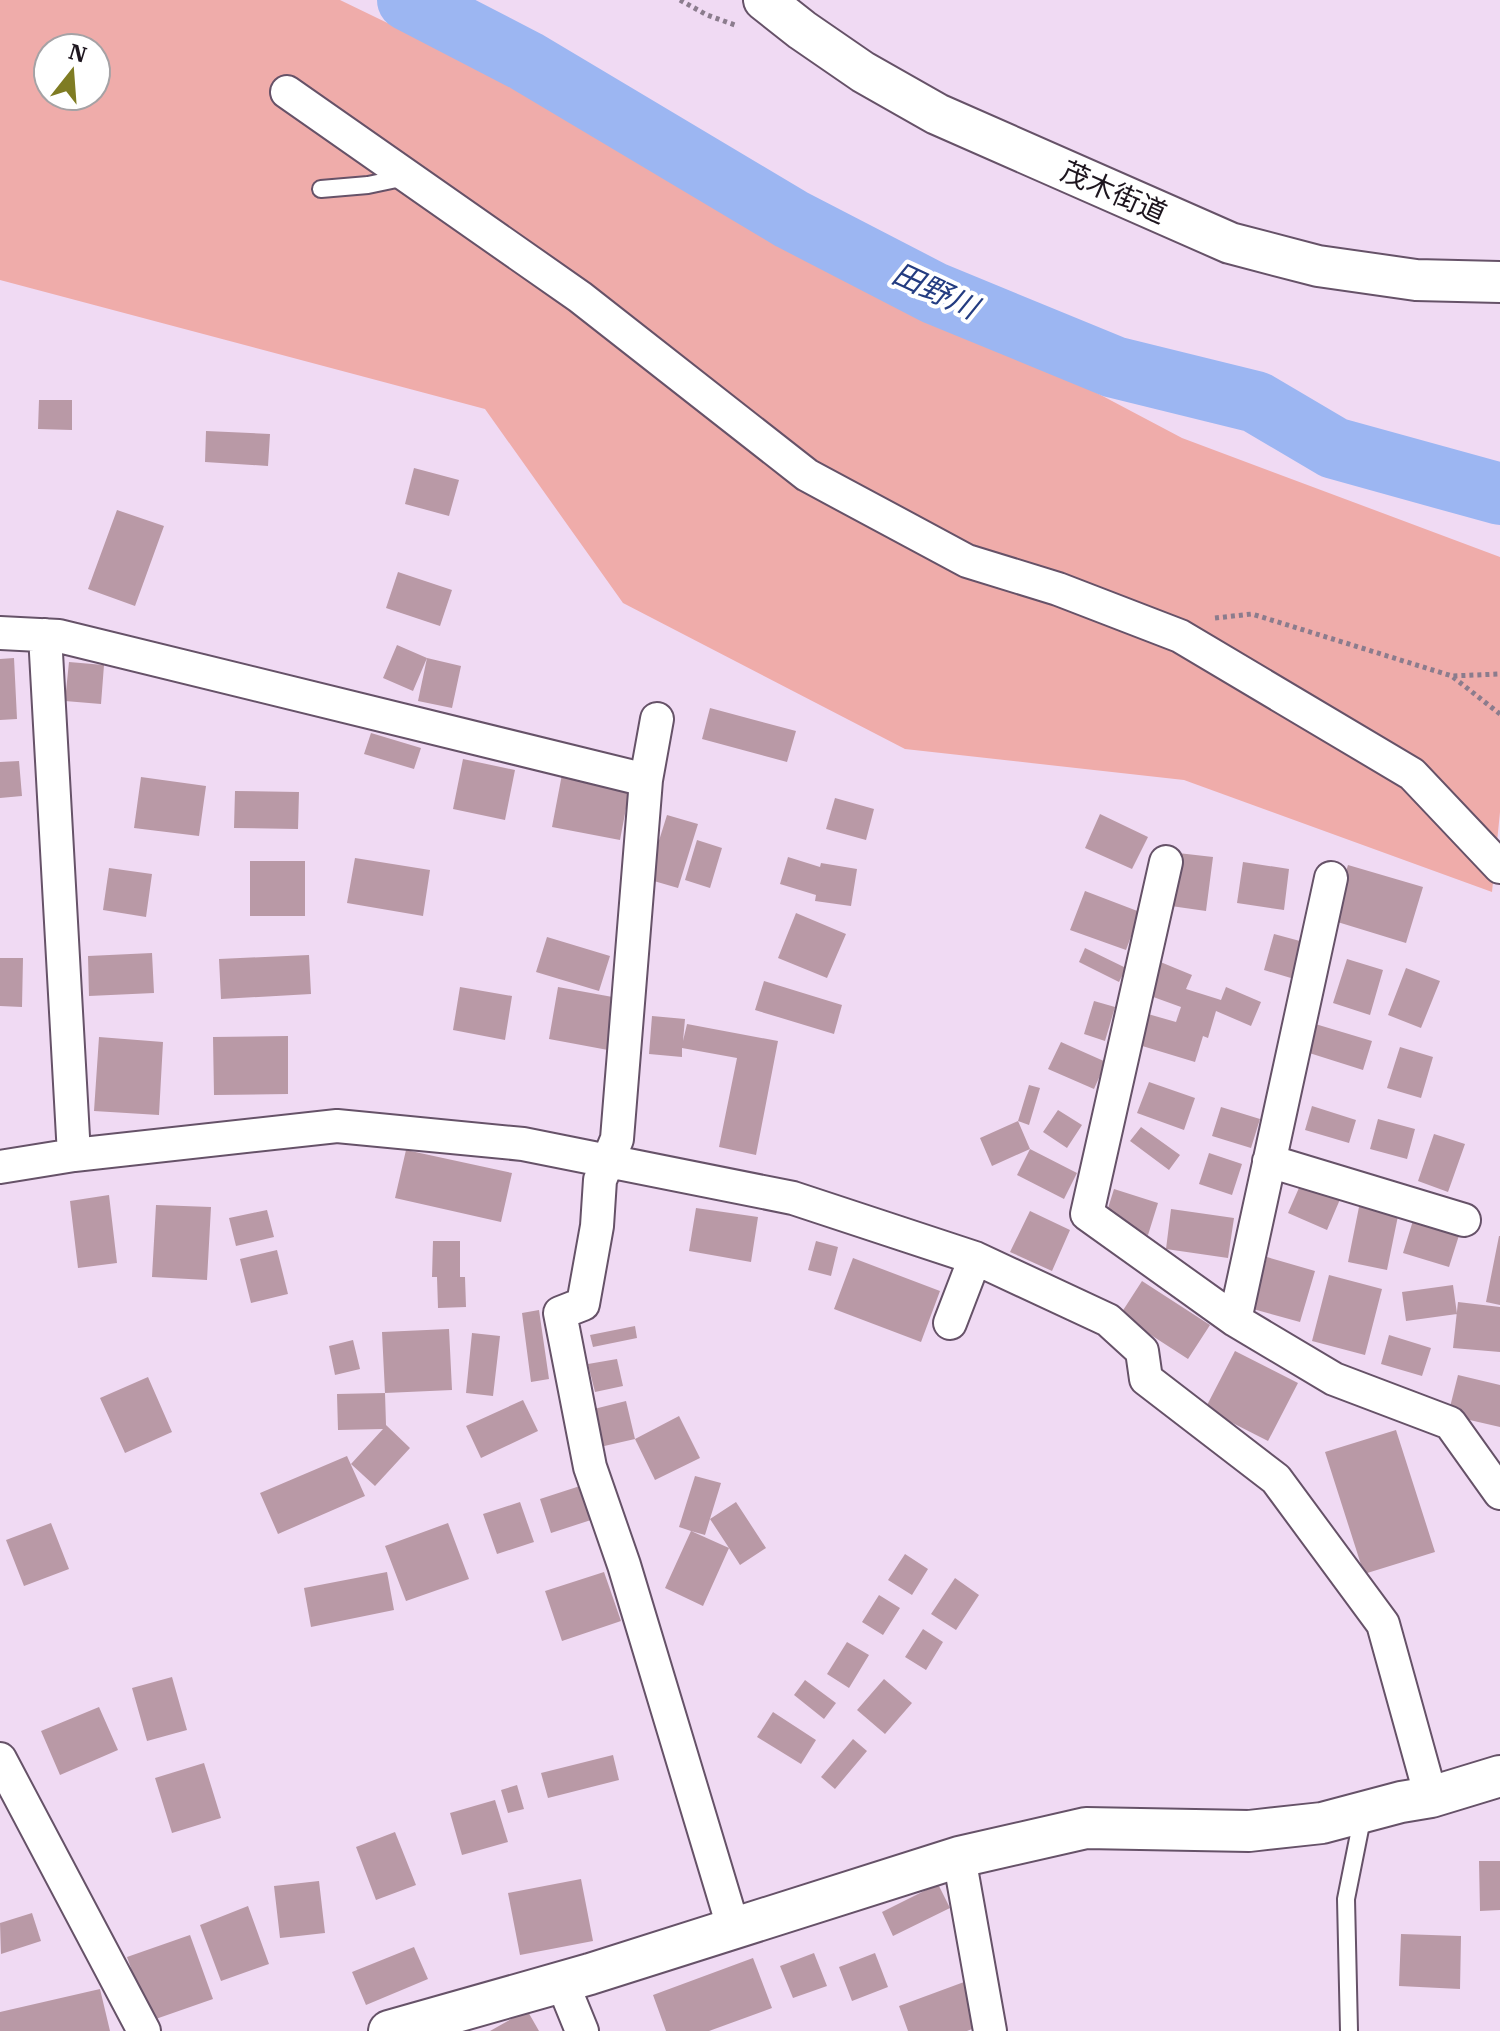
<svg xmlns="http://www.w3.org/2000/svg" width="1500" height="2031" viewBox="0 0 1500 2031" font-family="'IBM Plex Serif','Noto Sans JP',serif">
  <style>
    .green { fill: #efacaa; fill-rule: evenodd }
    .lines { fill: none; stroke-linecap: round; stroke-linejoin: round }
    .river { stroke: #9cb6f2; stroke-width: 62 }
    .building { fill: #b999a6 }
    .service-casing { stroke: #665268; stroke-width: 20 }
    .minor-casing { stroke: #665268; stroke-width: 36 }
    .tertiary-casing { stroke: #665268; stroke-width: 44 }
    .path { stroke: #8b7c8d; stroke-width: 5; stroke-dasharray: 4 4; stroke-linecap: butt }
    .service { stroke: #fff; stroke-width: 16 }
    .minor { stroke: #fff; stroke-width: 32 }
    .tertiary { stroke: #fff; stroke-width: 40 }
    .labels { text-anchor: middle; stroke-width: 8; stroke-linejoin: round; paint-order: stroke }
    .street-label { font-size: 28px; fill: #1e161f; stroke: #fff }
    .water-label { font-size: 30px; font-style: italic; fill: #233c81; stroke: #fff }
  </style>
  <rect width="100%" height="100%" fill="#f0daf3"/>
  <path class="green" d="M0 0H340L499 77 1182 438 1500 557V812L1492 892 1184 780 905 749 623 603 485 409 0 280ZM48 48H96V96H48Z"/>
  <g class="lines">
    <path class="river" d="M408 0 526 61 791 219 934 293 1114 367 1256 402 1334 448 1500 494"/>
  </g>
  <path class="building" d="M39 400H72V430L38 429Z
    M206 431 270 434 268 466 205 462Z
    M414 468 459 480 449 516 405 504Z
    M117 510 164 526 135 606 88 589Z
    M398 572 452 590 440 626 386 608Z
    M397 645 427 658 461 666 452 708 418 701 427 658 413 691 383 678Z
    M14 658 17 719 0 720V659Z
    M69 662 104 665 101 704 65 701Z
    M710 708 796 731 787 762 702 739Z
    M371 733 421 748 414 769 364 754Z
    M463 759 515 770 505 820 453 809Z
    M19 761 22 796 0 798V762Z
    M563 769 631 782 620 840 552 827Z
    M141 777 206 786 199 836 134 828Z
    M235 791 299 792 298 829 234 828Z
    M835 798 874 809 866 840 826 829Z
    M1100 814 1148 837 1132 869 1085 848Z
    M667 815 698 824 678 888 647 879Z
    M697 840 722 848 710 888 685 880Z
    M1178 853 1213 857 1206 911 1171 906Z
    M788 857 820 867 821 863 857 869 851 906 815 901 816 895 780 884Z
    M355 858 430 870 423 916 347 903Z
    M250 861H305V916H250Z
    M1243 862 1289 869 1284 910 1237 903Z
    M1348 865 1423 887 1406 943 1331 920Z
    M109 868 152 874 146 917 103 910Z
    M1085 891 1140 912 1126 950 1070 930Z
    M796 913 846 934 827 978 778 958Z
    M1274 934 1311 944 1301 981 1264 970Z
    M547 937 610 956 599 991 536 972Z
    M1085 948 1126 968 1119 982 1079 962Z
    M152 953 154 993 89 996 88 956Z
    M309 955 311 994 221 999 219 959Z
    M0 958H23L22 1007 0 1006Z
    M1347 959 1383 970 1370 1015 1333 1003Z
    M1158 961 1192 975 1186 989 1221 1000 1226 987 1261 1002 1251 1026 1216 1011 1208 1038 1203 1036 1195 1062 1139 1045 1148 1014 1176 1022 1181 1007 1145 994Z
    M1406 968 1440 981 1421 1028 1388 1015Z
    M764 981 842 1005 834 1034 755 1010Z
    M460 987 512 996 505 1040 453 1030Z
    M558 987 618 998 608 1050 549 1039Z
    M1094 1001 1115 1007 1105 1041 1084 1034Z
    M652 1016 685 1019 683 1041 687 1024 778 1041 756 1155 719 1147 737 1058 682 1048V1057L649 1054Z
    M1312 1023 1372 1041 1363 1070 1303 1051Z
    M288 1036V1094L214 1095 213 1037Z
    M99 1037 163 1042 159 1115 94 1111Z
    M1061 1042 1106 1062 1094 1089 1048 1069Z
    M1400 1047 1433 1057 1421 1098 1387 1088Z
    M1149 1082 1195 1098 1184 1130 1137 1113Z
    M1029 1085 1040 1088 1029 1125 1018 1121Z
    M1312 1106 1356 1120 1349 1143 1305 1130Z
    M1221 1107 1260 1119 1251 1148 1212 1136Z
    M1058 1110 1082 1125 1067 1148 1043 1132Z
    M1378 1119 1415 1129 1407 1159 1370 1149Z
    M1018 1121 1030 1149 992 1166 980 1138Z
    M1141 1127 1180 1155 1169 1170 1130 1141Z
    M1434 1134 1465 1144 1448 1192 1418 1181Z
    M1030 1149 1077 1173 1064 1199 1017 1175Z
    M406 1150 512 1173 501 1222 395 1198Z
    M1209 1153 1242 1164 1232 1195 1199 1184Z
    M1302 1181 1341 1197 1327 1230 1288 1213Z
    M1114 1189 1158 1203 1148 1235 1104 1221Z
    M109 1195 117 1263 78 1268 70 1201Z
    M1360 1202 1399 1211 1387 1270 1348 1262Z
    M156 1205 211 1207 207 1280 152 1277Z
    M696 1208 758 1217 751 1262 689 1251Z
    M1171 1209 1234 1218 1228 1258 1166 1249Z
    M267 1210 274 1237 236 1246 229 1218Z
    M1030 1211 1070 1230 1052 1271 1010 1252Z
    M1415 1214 1461 1229 1449 1267 1403 1253Z
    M1499 1236H1500V1305L1486 1302Z
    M433 1241H460V1277H465L466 1307 438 1308 437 1277H432Z
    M816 1241 838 1247 831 1276 808 1270Z
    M277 1250 288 1294 251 1303 240 1259Z
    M1267 1257 1315 1271 1300 1322 1253 1309Z
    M853 1258 940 1291 921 1342 834 1309Z
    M1329 1275 1382 1289 1365 1355 1312 1341Z
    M1142 1281 1210 1325 1188 1359 1120 1315Z
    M1453 1285 1457 1314 1406 1321 1402 1292Z
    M1458 1302 1500 1307V1352L1453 1348Z
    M539 1310 549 1379 531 1382 522 1313Z
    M635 1326 637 1338 593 1347 590 1335Z
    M449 1329 452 1390 385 1393 382 1332Z
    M472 1333 500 1336 493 1396 466 1393Z
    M1389 1335 1431 1348 1422 1376 1381 1364Z
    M353 1340 360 1369 335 1375 329 1346Z
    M1235 1351 1298 1383 1268 1441 1205 1409Z
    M617 1359 623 1386 595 1392 588 1364Z
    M1458 1375 1500 1385V1427L1448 1415Z
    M148 1377 172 1432 125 1453 100 1398Z
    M385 1393 386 1425 410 1448 375 1486 351 1464 383 1429 338 1430 337 1394Z
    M523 1400 538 1431 481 1458 466 1426Z
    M626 1401 635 1439 591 1449 582 1412Z
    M679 1416 700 1458 655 1480 635 1439Z
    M1396 1430 1435 1552 1364 1574 1325 1452Z
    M347 1456 365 1496 278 1534 260 1493Z
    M695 1476 721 1483 705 1535 691 1531 729 1548 710 1519 736 1502 766 1548 740 1565 729 1548 703 1606 665 1588 691 1531 679 1527Z
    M580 1486 591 1520 551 1533 540 1499Z
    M520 1502 534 1542 497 1554 483 1514Z
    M51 1523 69 1569 24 1586 6 1540Z
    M448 1523 469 1579 406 1601 385 1546Z
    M905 1554 928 1569 912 1595 888 1580Z
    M387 1572 394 1610 311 1627 304 1588Z
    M604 1572 621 1621 562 1641 545 1591Z
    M955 1578 979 1595 956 1630 931 1614Z
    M879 1595 900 1608 883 1635 862 1622Z
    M923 1629 943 1642 926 1670 905 1657Z
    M847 1642 869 1655 849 1688 827 1674Z
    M172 1677 187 1730 147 1741 132 1688Z
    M884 1679 912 1703 885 1734 857 1710Z
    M805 1680 836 1703 824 1719 794 1695Z
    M99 1707 118 1750 60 1775 41 1731Z
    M773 1712 816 1740 801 1764 757 1737Z
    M853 1739 867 1751 835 1789 821 1777Z
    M613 1755 619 1780 548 1798 541 1773Z
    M204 1763 221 1818 172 1833 155 1778Z
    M517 1785 524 1809 508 1813 501 1790Z
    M495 1800 508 1842 462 1855 450 1813Z
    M395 1832 416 1885 376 1900 356 1847Z
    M1479 1861H1500V1910L1480 1911Z
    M581 1879 593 1941 520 1955 508 1893Z
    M319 1881 325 1933 280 1938 274 1886Z
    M938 1884 950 1908 893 1936 882 1912Z
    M248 1906 269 1964 221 1981 200 1925Z
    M32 1913 41 1941 1 1954 0 1923Z
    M1401 1934 1461 1936 1460 1989 1399 1986Z
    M190 1935 213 1999 150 2021 127 1957Z
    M414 1947 428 1979 366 2005 352 1972Z
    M814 1953 827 1986 793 1998 780 1966Z
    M875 1953 888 1987 852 2001 839 1967Z
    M753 1958 772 2008 709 2031H666L653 1995Z
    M964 1982 980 2026 967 2031H908L899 2006Z
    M100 1989 110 2031H0V2012Z
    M527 2010 539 2031H490Z"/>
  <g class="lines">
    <defs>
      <path id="service" d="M321 189 368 185 406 177
        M1349 2031 1346 1899 1363 1814"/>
      <path id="minor" d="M287 92 580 297 807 475 967 561 1058 589 1180 636 1412 774 1500 867
        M0 633 59 636 646 780
        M45 635 74 1155
        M657 719 646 780 617 1139 600 1180 597 1226 583 1304 560 1313 590 1467 624 1565 734 1930
        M1166 862 1087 1214 1235 1320 1334 1379 1450 1423 1500 1493
        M1269 1161 1464 1220
        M0 1167 74 1155 337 1126 523 1144 793 1198 975 1258 1108 1320 1142 1351 1146 1379 1276 1479 1383 1624 1431 1797
        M1235 1320 1331 878
        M950 1323 975 1258
        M0 1759 144 2031
        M959 1857 990 2031
        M562 1982 582 2031"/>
      <path id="tertiary" d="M764 0 802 30 863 72 937 114 1230 243 1318 266 1416 280 1500 282
        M389 2031 590 1974 959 1857 1086 1828 1249 1831 1322 1823 1401 1802 1431 1797 1500 1776"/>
    </defs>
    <use href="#service" class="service-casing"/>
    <use href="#minor" class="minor-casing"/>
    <use href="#tertiary" class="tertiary-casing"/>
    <path class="path" d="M680 0 707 15 735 25
      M1215 618 1252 614 1452 676 1500 674
      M1453 677 1500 714"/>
    <use href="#service" class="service"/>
    <use href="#minor" class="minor"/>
    <use href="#tertiary" class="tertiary"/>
  </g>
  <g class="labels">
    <g class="street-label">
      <text transform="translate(1114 192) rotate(24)" y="10">茂木街道</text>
    </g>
    <g class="water-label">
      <text transform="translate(935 291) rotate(25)" y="10">田野川</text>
    </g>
  </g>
  <g transform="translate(72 72) rotate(17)"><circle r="38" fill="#ffffff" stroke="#a5a2a5" stroke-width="2"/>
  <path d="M0-6L14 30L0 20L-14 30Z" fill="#7f7c23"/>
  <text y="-12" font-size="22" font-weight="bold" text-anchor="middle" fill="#1e161f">N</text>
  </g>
</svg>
